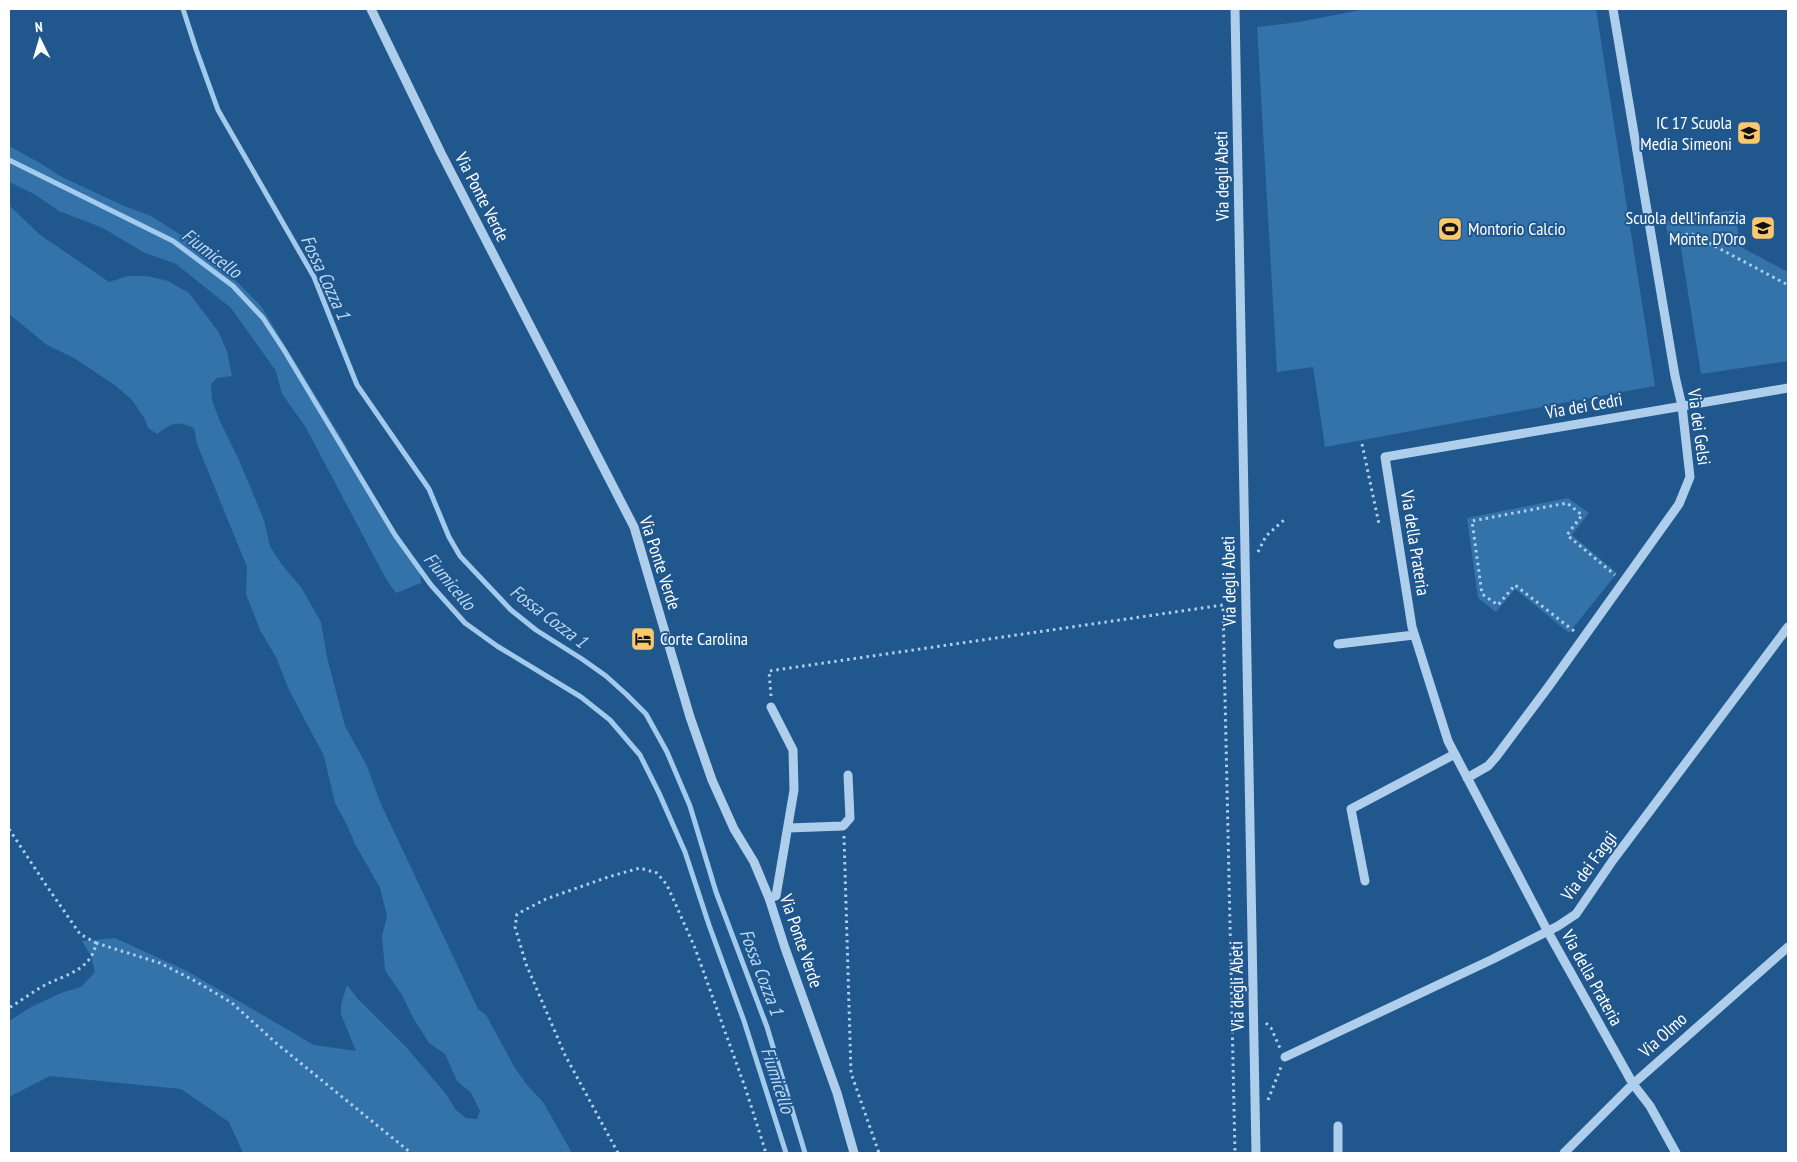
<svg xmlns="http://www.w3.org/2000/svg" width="1797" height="1162" viewBox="0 0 1797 1162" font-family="'PT Sans Narrow',sans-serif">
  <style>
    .green { fill: #3472aa }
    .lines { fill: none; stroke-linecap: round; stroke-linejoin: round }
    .stream { stroke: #a2caed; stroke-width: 5 }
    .path { stroke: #aeceec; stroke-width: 3; stroke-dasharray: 2.5 4; stroke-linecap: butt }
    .minor { stroke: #aeceec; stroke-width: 9 }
    .labels { text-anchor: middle; stroke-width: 4; stroke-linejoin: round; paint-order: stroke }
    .poi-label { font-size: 18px; fill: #fff; stroke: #20578d; text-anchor: end }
    .street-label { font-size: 18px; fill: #fff; stroke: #20578d }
    .water-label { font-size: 19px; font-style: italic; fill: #bad8f3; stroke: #20578d }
  </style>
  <rect width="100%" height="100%" fill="#20578d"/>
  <path class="green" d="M1366 9H1596L1655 386 1325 447 1313 367 1277 372 1257 27 1299 22Z
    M9 146 40 163 62 177 124 206 151 216 206 251 261 306 345 444 357 469 420 570 421 583 396 593 386 579 305 426 282 394 276 371 231 308 176 264 143 252 103 228 59 211 34 194 9 182Z
    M9 205 39 234 109 282 128 276H147L168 281 189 293 218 331 227 351 232 376 217 378 211 384 212 400 219 419 239 460 264 520 270 546 282 565 301 587 321 622 327 657 345 726 367 766 380 802 478 1009 486 1015 515 1068 527 1085 543 1102 572 1153H243L229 1122 181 1089 50 1076 9 1097V1021L31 1007 61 993 81 987 95 972 91 956 82 941 115 938 187 971 314 1045 356 1051 341 1014V1005L347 985 358 999 407 1048 446 1094 456 1110 466 1118 477 1119 480 1111 471 1093 457 1081 445 1054 429 1043 412 1016 402 995 385 970 382 936 387 916 380 888 355 844 348 827 335 803 324 756 289 690 276 657 260 630 246 594 247 567 197 444 194 428C175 420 173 423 157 434L148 428 145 419 132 400 116 386 74 358 47 345 9 314Z
    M1734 210 1741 247 1788 272V361L1701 374 1679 236H1668L1665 221Z
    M1568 498 1589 513 1572 535 1617 573 1569 633 1515 589 1496 612 1478 598 1467 518Z"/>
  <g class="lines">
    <path class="stream" d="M183 9 196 49 218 110 314 277 357 385 429 489 449 537 460 556 511 610 536 630 582 659 606 676 626 694 646 714 667 752 690 806 716 892 767 1027 805 1153
      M9 160 173 241 233 286 263 318 284 350 395 535 431 585 465 623 497 646 581 697 610 720 640 755 659 793 685 852 709 925 744 1021 786 1153"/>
    <path class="path" d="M1679 235 1692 234 1788 285
      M1362 444 1379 524
      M1258 552 1266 536 1284 520
      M1574 631 1515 585 1498 605 1482 594 1472 521 1567 503 1582 515 1567 535 1615 575
      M771 696 769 671 1223 605 1235 1153
      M9 829 46 885 80 934 96 943C92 968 69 974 49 983 35 990 22 1000 9 1008
      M844 836 851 1073 879 1153
      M96 943 160 963 197 982 232 1003 276 1043 411 1153
      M1266 1023 1271 1028 1280 1048
      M1268 1100 1281 1067
      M618 1153 565 1055 526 964 515 927 517 914 546 899 608 877 640 868 657 873 667 885 695 948 746 1090 766 1153"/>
    <path class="minor" d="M371 9 441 153 634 527 690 717 712 780 734 829 754 862 769 898 785 948 837 1093 854 1153
      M1235 9 1256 1153
      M1338 644 1414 635
      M1467 778 1488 766 1496 757 1549 686 1679 504 1690 477 1682 406 1675 376 1613 9
      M788 828 843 826 850 818 848 775
      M1365 881 1351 809 1455 754
      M769 898 776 896 794 790 793 750 771 707
      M1285 1057 1493 959 1558 926 1576 914 1613 860 1788 627
      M1338 1126V1153
      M1564 1153 1633 1084 1788 947
      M1676 1153 1650 1106 1633 1084 1548 932 1448 741 1412 627 1385 457 1788 388"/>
  </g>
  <defs>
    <symbol id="school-square" viewBox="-11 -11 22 22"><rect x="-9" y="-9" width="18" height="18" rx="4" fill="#f9c86f" stroke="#20578d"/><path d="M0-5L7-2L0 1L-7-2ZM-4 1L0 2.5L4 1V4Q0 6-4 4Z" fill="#111"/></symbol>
    <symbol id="stadium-square" viewBox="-11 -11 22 22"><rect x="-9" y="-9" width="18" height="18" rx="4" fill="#f9c86f" stroke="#20578d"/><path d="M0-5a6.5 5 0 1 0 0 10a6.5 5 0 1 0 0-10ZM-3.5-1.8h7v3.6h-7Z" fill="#111"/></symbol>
    <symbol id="hotel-square" viewBox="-11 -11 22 22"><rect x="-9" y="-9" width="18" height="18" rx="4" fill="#f9c86f" stroke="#20578d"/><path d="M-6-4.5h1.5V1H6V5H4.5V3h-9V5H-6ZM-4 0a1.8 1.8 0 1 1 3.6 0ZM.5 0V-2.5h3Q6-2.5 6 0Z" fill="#111"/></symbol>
  </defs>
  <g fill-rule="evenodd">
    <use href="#school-square" x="1735" y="119" width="28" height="28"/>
    <use href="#school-square" x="1749" y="214" width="28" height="28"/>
    <use href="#stadium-square" x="1436" y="215" width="28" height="28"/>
    <use href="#hotel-square" x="629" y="625" width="28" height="28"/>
  </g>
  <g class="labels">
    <g class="poi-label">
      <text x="1732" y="129">IC 17 Scuola<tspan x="1732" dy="21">Media Simeoni</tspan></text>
      <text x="1746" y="224">Scuola dell’infanzia<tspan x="1746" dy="21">Monte D’Oro</tspan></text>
      <text x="1468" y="235" text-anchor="start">Montorio Calcio</text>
      <text x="660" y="645" text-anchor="start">Corte Carolina</text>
    </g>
    <g class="street-label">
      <text transform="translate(1222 176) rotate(-91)" y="6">Via degli Abeti</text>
      <text transform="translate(482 197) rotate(63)" y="6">Via Ponte Verde</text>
      <text transform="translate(1584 406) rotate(-10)" y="6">Via dei Cedri</text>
      <text transform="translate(1699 427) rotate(82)" y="6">Via dei Gelsi</text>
      <text transform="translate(1415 543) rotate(81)" y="6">Via della Prateria</text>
      <text transform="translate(660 563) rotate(72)" y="6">Via Ponte Verde</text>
      <text transform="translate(1229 581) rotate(-91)" y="6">Via degli Abeti</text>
      <text transform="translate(1589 866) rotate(-54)" y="6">Via dei Faggi</text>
      <text transform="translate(801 941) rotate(71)" y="6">Via Ponte Verde</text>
      <text transform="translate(1592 978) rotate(61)" y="6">Via della Prateria</text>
      <text transform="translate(1237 986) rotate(-91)" y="6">Via degli Abeti</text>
      <text transform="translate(1663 1035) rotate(-42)" y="6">Via Olmo</text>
    </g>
    <g class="water-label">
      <text transform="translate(212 253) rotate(37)" y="7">Fiumicello</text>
      <text transform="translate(326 277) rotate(65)" y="7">Fossa Cozza 1</text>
      <text transform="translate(450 581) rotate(50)" y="7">Fiumicello</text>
      <text transform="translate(549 616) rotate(37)" y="7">Fossa Cozza 1</text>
      <text transform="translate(762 972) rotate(69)" y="7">Fossa Cozza 1</text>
      <text transform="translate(778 1080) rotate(72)" y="7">Fiumicello</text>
    </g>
  </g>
  <rect width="1797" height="1162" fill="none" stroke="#ffffff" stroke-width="20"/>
  <g transform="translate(40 40) rotate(355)" stroke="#20578d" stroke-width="4" paint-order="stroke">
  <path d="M0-4L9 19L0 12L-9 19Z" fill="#ffffff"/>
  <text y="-8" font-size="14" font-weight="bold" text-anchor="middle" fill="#ffffff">N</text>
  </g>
</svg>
